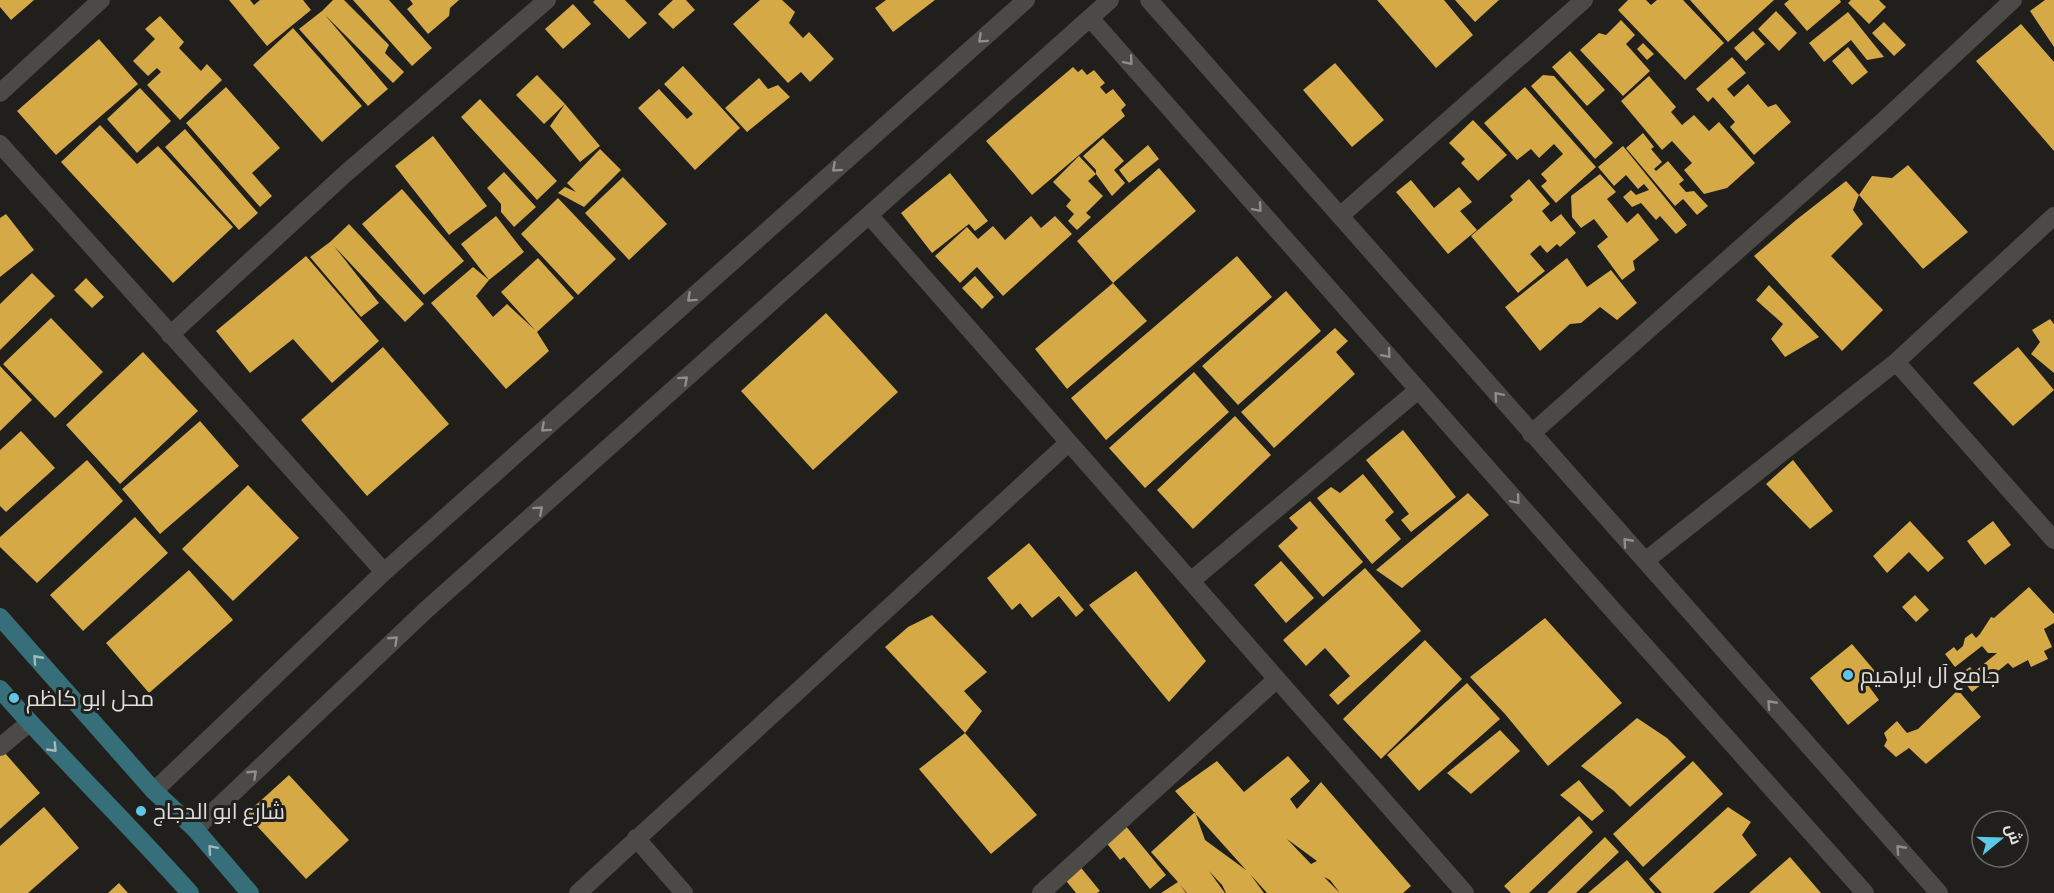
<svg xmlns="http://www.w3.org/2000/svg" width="2054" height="893" viewBox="0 0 2054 893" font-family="'Titillium Web',Cairo,sans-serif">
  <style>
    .building { fill: #d4a946; fill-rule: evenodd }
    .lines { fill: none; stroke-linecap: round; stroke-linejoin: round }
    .street { stroke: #4c4a47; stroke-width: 18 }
    .secondary { stroke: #366f7a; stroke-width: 18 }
    .oneway { stroke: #8f8d8a }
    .oneway2 { stroke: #a4b8ba }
    .poi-dot { fill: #5dc7e8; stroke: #201f1b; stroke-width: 2 }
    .labels { text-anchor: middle; stroke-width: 6; stroke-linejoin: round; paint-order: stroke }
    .poi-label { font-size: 22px; fill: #e0dfdd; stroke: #201f1b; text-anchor: start }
  </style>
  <rect width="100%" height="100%" fill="#201f1b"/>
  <path class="building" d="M0 0H34L11 20 0 7Z
    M229 0H250L254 5 260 0H303L311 10 267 46Z
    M333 0H344L389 45 385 53 404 72 393 83 325 15 388 89 368 106 299 29 322 11Z
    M353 0H389L432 48 412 66Z
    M410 0H459L450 8 449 16 428 34 407 9 413 4Z
    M595 0H625L647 23 629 39 593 2Z
    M673 0H686L695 10 673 29 658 14Z
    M760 0H782L795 12 789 23 803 38 809 32 834 59 810 82 801 72 788 83 733 24Z
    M886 0H935L893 32 875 8Z
    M1377 0H1444L1473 35 1436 68Z
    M1455 0H1499L1475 22Z
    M1628 0H1646L1651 5 1657 0H1683L1724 43 1685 80 1618 10Z
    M1690 0H1774L1728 42Z
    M1789 0H1840L1841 2 1807 31 1784 4Z
    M1851 0H1879L1886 7 1869 24 1848 3Z
    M2045 0H2054V47L2030 11Z
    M573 4 591 24 563 49 545 29Z
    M1776 11 1797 33 1779 51 1758 29Z
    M1848 12 1884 57 1867 60 1851 40 1824 62 1809 43Z
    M160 16 184 42 179 48 201 71 207 64 222 80 180 120 147 85 161 72 157 68 148 76 133 61 155 39 145 29Z
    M1621 20 1635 35 1626 44 1650 71 1623 96 1580 50 1599 33 1606 35Z
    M1884 22 1906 45 1894 56 1872 33Z
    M2021 24 2054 62V151L1976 61Z
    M293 28 362 106 322 142 253 65Z
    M1753 31 1765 44 1746 61 1734 48Z
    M99 39 138 84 56 155 17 111Z
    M1643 43 1654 54 1647 60 1637 49Z
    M1848 47 1868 72 1852 85 1832 61Z
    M1570 51 1605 90 1587 106 1552 67Z
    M1732 57 1746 73 1727 89 1734 97 1748 84 1768 107 1776 104 1791 122 1754 155 1730 127 1735 122 1713 97 1708 102 1696 89Z
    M1335 63 1384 120 1352 147 1303 90Z
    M683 66 740 128 695 170 638 108 659 89 687 119 693 114 664 84Z
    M1073 67 1078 72 1082 69 1087 75 1094 70 1105 83 1100 87 1106 94 1113 89 1126 105 1121 110 1125 116 1032 195 986 141Z
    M537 75 565 104 600 146 580 162 550 126 565 104 544 124 516 95Z
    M1543 75 1554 76 1613 143 1595 159 1531 86Z
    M1649 76 1676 107 1671 112 1682 125 1694 115 1709 131 1719 122 1755 163 1727 188 1704 194 1684 170 1692 163 1672 141 1662 150 1621 101Z
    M759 78 768 89 778 85 790 97 747 132 725 108Z
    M226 87 280 148 252 173 272 196 260 207 186 123Z
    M1525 87 1596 167 1556 203 1541 186 1547 181 1541 174 1563 154 1554 144 1539 158 1531 149 1517 160 1484 123Z
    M140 88 171 121 137 153 107 119Z
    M480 99 557 181 537 200 461 117Z
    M1473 120 1507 155 1478 181 1461 163 1465 159 1449 143Z
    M100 125 137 164 158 146 233 227 173 283 61 162Z
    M185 129 258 213 239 230 165 147Z
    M1643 133 1654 147 1651 149 1662 162 1654 169 1656 171 1668 161 1684 180 1679 184 1686 192 1694 191 1708 206 1697 215 1683 199 1675 206 1626 148Z
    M433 136 487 206 449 235 395 166Z
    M1103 138 1124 161 1114 170 1125 183 1112 196 1096 174V170L1083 156Z
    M1148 145 1159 159 1129 183 1119 170Z
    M1623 146 1687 225 1676 234 1660 216 1656 220 1641 203 1632 207 1623 197 1631 190 1636 195 1649 190 1644 184 1638 189 1626 175 1614 186 1598 167Z
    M600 149 621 170 584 207 558 193 565 187 576 192 567 183Z
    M1079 156 1096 174 1088 181 1103 196 1086 213 1091 217 1077 230 1068 221 1074 214 1066 206 1071 200 1053 182Z
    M1908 165 1968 232 1923 269 1859 195 1872 176 1892 178Z
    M1159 168 1196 211 1113 283 1077 241Z
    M504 172 536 207 514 227 501 212V204L487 188Z
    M950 173 988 221 975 231 969 224 932 253 901 213Z
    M1600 174 1616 192 1607 199 1627 223 1638 213 1659 240 1633 261 1635 270 1622 280 1597 246 1608 237 1594 219 1581 228 1572 217 1571 196Z
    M623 177 667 224 629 260 585 213Z
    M1529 179 1550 204 1542 211 1551 222 1561 214 1576 233 1560 247 1557 244 1547 253 1540 245 1530 254 1545 271 1518 293 1471 236 1513 200 1510 196Z
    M1411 180 1434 208 1459 187 1472 202 1460 211 1477 230 1448 254 1396 192Z
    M1846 181 1859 195 1853 210 1863 224 1831 256 1883 310 1842 351 1754 256 1796 220Z
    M402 189 464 261 424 295 362 224Z
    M558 198 616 259 578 295 521 234Z
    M6 214 34 250 0 277V218Z
    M496 216 524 252 489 280 461 244Z
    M1031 216 1041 228 1055 216 1072 234 1003 296 977 267 960 283 935 256 967 227 978 239 993 226 1005 240Z
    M349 224 424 304 405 322 334 246 379 303 361 317 310 257 330 242Z
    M306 256 379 341 332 383 293 339 250 373 216 331Z
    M1237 256 1272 297 1106 440 1071 398Z
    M538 258 574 298 537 332 549 351 506 389 431 303 473 267 489 280 476 296 493 317 507 304 535 330 501 292Z
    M1567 258 1587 287 1611 270 1637 303 1617 320 1600 307 1581 323 1570 324 1540 351 1505 307Z
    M32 273 55 296 0 350V304Z
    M975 276 994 297 982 309 962 288Z
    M86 278 104 297 92 308 74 290Z
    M1113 283 1147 321 1067 389 1035 349Z
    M1769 285 1819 337 1785 357 1771 339 1783 324 1756 300Z
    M1286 291 1321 331 1238 405 1202 366Z
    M826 313 898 392 813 470 741 391Z
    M51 318 103 372 55 418 3 364Z
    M2050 319 2054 324V373L2031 354 2040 342 2032 330Z
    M1335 328 1348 341 1336 352 1355 374 1274 448 1241 412Z
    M383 347 449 424 367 496 301 420Z
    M2018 347 2054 390 2013 426 1973 383Z
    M143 352 198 411 120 484 66 425Z
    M0 366 32 400 0 431Z
    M1194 372 1229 412 1145 488 1109 448Z
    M1235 416 1271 455 1193 529 1157 490Z
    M200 421 239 466 160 534 122 489Z
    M1403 430 1456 497 1411 532 1401 520 1409 514 1366 460Z
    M21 431 55 468 6 512 0 506V450Z
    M87 460 123 501 37 583 0 547V537Z
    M1793 460 1833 511 1810 529 1766 484Z
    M1363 474 1394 512 1385 520 1401 539 1372 564 1317 498 1331 487 1340 493Z
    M248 485 299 538 233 601 182 549Z
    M1468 493 1489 515 1402 588 1376 570Z
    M1310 501 1363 562 1323 597 1278 546 1298 528 1289 518Z
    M135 517 168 553 83 631 50 595Z
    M1910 521 1944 558 1928 572 1909 552 1887 573 1873 556Z
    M1993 521 2011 545 1985 565 1967 541Z
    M1029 543 1084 610 1076 617 1059 596 1032 618 1020 603 1012 610 987 578Z
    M1281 561 1314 598 1286 623 1254 585Z
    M1365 568 1421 631 1338 705 1329 695 1350 676 1325 648 1306 666 1283 640Z
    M189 570 233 620 149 693 106 643Z
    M1136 571 1206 661 1169 702 1089 605Z
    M2029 587 2054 614V623L2044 629 2052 647 2044 651 2048 659 2031 667 2028 660 2013 668 2008 663 1972 692 1959 675 1970 667 1974 672 1997 653H1988L1982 646 1955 667 1945 654 1954 647 1957 651 1963 646 1965 638 1972 633 1976 638 1980 634 1991 617 1994 618Z
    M1915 595 1929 610 1916 622 1902 607Z
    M932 615 987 672 964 691 982 711 965 733 885 647 908 627Z
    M1545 618 1622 703 1548 766 1505 714 1470 677Z
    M1425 640 1462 679 1381 759 1343 719Z
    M1852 644 1879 676 1868 685 1879 700 1848 725 1810 678Z
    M1467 683 1500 719 1419 791 1387 755Z
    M1958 690 1981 717 1926 764 1909 748 1896 757 1884 746 1887 740 1884 733 1897 721 1907 733 1918 729Z
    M1637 718 1667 738 1686 757 1630 807 1614 791 1581 766Z
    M1500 730 1520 751 1471 794 1447 773Z
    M965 733 1037 815 991 854 919 769Z
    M4 752 40 793 0 829V755Z
    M1288 756 1310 781 1290 799 1297 809 1321 782 1411 886 1403 893H1340L1330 880 1324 877 1340 893H1267L1250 874 1264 893H1226L1222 885 1209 871 1225 893H1187L1180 885 1186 893H1161L1178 882 1151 852 1195 812 1205 840 1246 870 1175 791 1217 761 1244 792ZM1287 839 1317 861 1311 864Z
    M1693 761 1723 794 1643 867 1613 834Z
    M289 775 349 840 306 879 246 814Z
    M1579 780 1604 811 1592 821 1560 795Z
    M44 807 79 848 28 893H0V846Z
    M1728 807 1751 822 1742 835 1757 855 1713 893H1662L1649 879Z
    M1579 816 1593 832 1529 893H1511L1504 886Z
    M1125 825 1166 875 1150 889 1124 857 1120 860 1105 841Z
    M1605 837 1619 852 1576 893H1547Z
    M1790 857 1821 893H1749Z
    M1627 860 1655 893H1588Z
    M1078 864 1100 891 1097 893H1076L1063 877Z
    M119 883 128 893H108Z"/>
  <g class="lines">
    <path class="street" d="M1149 0 1939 893
      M1090 18 1603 599 1865 893
      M0 93 101 0
      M0 144 384 572
      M869 215C1066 442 1266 667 1465 893
      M1340 216 1584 0
      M170 335 345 174 547 0
      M1896 362 2054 540
      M1531 434 1880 124 2013 0
      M1645 561 1896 362 2054 216
      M1191 581 1418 390
      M0 747 29 723
      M154 791 384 572 1026 0
      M195 829 426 610 1110 0
      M636 838 684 893
      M578 893 1067 444
      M1041 893 1277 679"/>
    <path class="secondary" d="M0 617 154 791 195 829 250 893
      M0 689C61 759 128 823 190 893"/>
  </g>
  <defs><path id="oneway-chevron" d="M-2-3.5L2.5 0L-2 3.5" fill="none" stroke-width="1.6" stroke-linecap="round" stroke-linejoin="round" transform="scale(1.5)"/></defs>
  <g class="oneway">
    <use href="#oneway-chevron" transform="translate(982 39) rotate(138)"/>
    <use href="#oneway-chevron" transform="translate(1129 61) rotate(49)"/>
    <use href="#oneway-chevron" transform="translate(836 168) rotate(138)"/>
    <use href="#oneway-chevron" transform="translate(1258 208) rotate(49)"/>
    <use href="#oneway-chevron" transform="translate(691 298) rotate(138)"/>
    <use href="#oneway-chevron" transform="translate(1387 354) rotate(49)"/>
    <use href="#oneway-chevron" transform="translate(684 380) rotate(-42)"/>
    <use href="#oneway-chevron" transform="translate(1498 396) rotate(-131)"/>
    <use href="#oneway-chevron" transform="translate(545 428) rotate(138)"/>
    <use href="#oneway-chevron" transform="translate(1516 500) rotate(49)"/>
    <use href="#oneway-chevron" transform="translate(539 510) rotate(-42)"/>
    <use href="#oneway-chevron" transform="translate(1627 542) rotate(-132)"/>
    <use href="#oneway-chevron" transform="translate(394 640) rotate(-43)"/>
    <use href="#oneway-chevron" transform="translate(1771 704) rotate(-132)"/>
    <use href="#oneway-chevron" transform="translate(253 774) rotate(-43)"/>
    <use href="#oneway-chevron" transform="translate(1900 849) rotate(-132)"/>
  </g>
  <g class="oneway2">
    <use href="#oneway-chevron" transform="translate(37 659) rotate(-132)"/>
    <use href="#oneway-chevron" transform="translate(53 748) rotate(46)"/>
    <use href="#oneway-chevron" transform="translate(212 849) rotate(-131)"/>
  </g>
  <g class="poi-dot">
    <circle cx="1848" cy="675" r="6"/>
    <circle cx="14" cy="698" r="6"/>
    <circle cx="141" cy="811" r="6"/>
  </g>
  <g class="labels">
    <g class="poi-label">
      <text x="1860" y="683">جامع آل ابراهيم</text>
      <text x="26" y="706">محل ابو كاظم</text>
      <text x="153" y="819">شارع ابو الدجاج</text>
    </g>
  </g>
  <g transform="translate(2000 839) rotate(71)"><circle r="28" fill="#201f1b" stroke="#6d6c69" stroke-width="1.5"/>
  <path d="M0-4.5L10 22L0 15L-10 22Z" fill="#5dc7e8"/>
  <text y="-9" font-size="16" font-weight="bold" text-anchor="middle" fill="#e0dfdd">ش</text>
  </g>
</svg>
